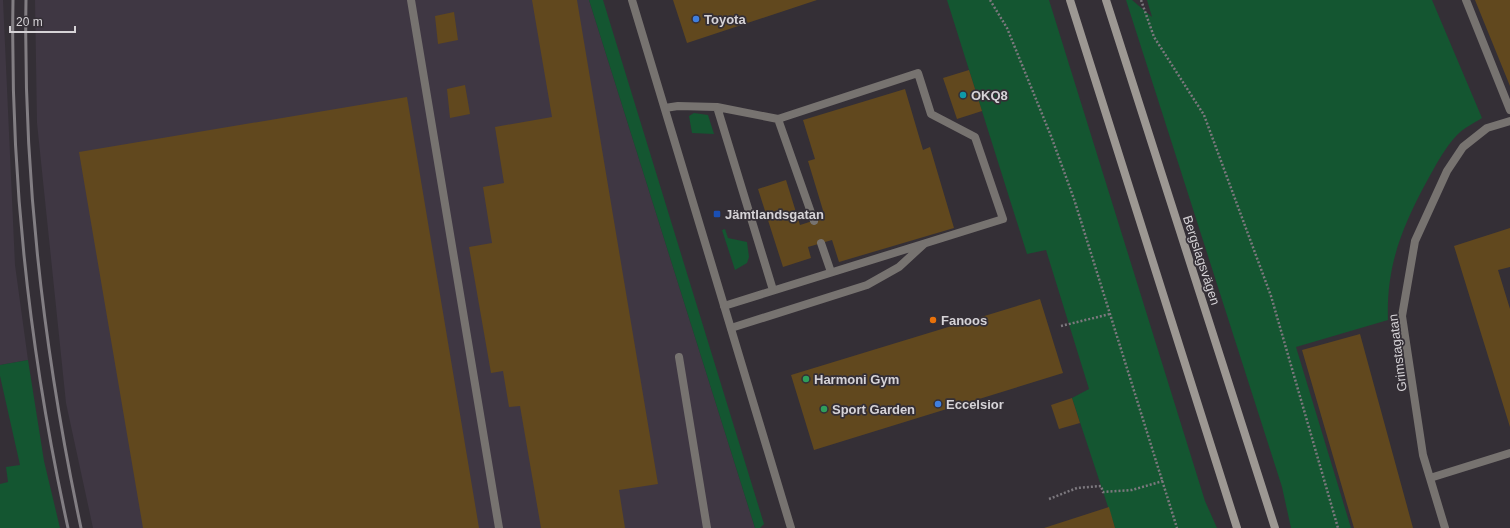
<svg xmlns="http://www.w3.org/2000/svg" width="1510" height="528" viewBox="0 0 1510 528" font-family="Arial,sans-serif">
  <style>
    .built { fill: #3f3743 }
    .green { fill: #145631 }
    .building { fill: #61481e }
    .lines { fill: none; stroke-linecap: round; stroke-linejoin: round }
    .path { stroke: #7c787e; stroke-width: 2.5; stroke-dasharray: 2 2; stroke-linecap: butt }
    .lane { stroke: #777370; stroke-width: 8 }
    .street { stroke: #777370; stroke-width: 8 }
    .secondary { stroke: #9d9893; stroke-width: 8 }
    .rail { stroke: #827e83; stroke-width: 3 }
    .shop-dot { fill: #3f7fe0; stroke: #342f36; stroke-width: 1.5 }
    .culture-dot { fill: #0f9aa8; stroke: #342f36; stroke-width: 1.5 }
    .transit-dot { fill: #1a4fb4; stroke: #342f36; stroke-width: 1.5 }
    .food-dot { fill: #e8710a; stroke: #342f36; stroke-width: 1.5 }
    .leisure-dot { fill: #2e9e5b; stroke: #342f36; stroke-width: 1.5 }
    .labels { text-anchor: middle; stroke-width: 3.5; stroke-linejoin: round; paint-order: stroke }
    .poi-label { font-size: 13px; font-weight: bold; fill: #d6d3d7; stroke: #342f36; text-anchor: start }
    .street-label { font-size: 13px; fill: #d6d3d7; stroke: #342f36 }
  </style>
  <rect width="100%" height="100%" fill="#342f36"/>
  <path class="built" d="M0 0H3L15 265 28 360 0 365Z
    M35 0H589L755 528H93L66 403 37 123Z"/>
  <path class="green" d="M589 0H603L764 524 760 528H755Z
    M947 0H1049L1205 501 1217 528H1115L1072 398 1089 389 1046 250 1027 254Z
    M1126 0H1132L1152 17 1147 0H1432L1482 118C1474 123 1464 128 1457 135 1444 149 1436 165 1427 181 1402 227 1386 266 1388 320L1296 347 1351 528H1291L1282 487Z
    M694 113 708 115 714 134 692 133 689 116Z
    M725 229 728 238 747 242 749 257 747 263 735 270 722 230Z
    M28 360 44 461 60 528H0V484L8 482 6 467 20 465 0 376V365Z"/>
  <path class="building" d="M532 0H577L658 484 619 490 625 528H541L520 406 509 407 503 371 491 373 469 247 492 243 483 187 504 183 495 127 552 117Z
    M673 0H817L687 43Z
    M1475 0H1510V86Z
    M454 12 458 40 438 44 435 16Z
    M969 70 982 111 957 119 943 78Z
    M465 85 470 114 450 118 447 89Z
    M905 89 923 150 930 147 954 228 839 262 832 240 808 247 811 258 783 267 758 189 786 180 800 225 825 217 808 161 815 159 803 120Z
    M407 97 479 528H143L79 152Z
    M1510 228V267L1498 270 1510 309V427L1454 246Z
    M1040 299 1063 373 814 450 791 375Z
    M1360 334 1413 528H1354L1302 350Z
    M1072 398 1080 423 1059 429 1051 405Z
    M1109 507 1115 528H1044Z"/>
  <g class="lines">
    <path class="path" d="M990 0 1007 28 1051 136 1074 199 1177 528
      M1141 0 1154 37 1204 115 1271 296 1338 528
      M1061 326 1110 314
      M1049 499 1077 488 1101 486 1103 492 1132 490 1163 481"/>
    <path class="lane" d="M411 0 499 528
      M1466 0 1510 110
      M717 107 778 119 918 73 931 114 975 137 1003 219 724 306
      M665 108 678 106 717 107 773 290
      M778 119 814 221
      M821 243 831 272
      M731 328 867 285 899 267 924 244
      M679 357 707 528"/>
    <path class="street" d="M632 0 791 528
      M1430 478 1510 453
      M1445 528 1423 455 1402 316 1415 241 1447 171 1463 147 1487 128 1510 121"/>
    <path class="secondary" d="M1070 0 1237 528
      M1106 0 1275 528"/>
    <path class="rail" d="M13 0C10 177 30 355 68 528
      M26 0C23 178 44 354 81 528"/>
  </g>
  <g class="shop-dot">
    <circle cx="696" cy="19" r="4"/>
    <circle cx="938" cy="404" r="4"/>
  </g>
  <circle class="culture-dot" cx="963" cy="95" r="4"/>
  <rect class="transit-dot" x="713" y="210" width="8" height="8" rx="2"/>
  <circle class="food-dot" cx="933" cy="320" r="4"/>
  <g class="leisure-dot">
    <circle cx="806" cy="379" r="4"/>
    <circle cx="824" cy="409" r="4"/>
  </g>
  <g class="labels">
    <g class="poi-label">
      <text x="704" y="24">Toyota</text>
      <text x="971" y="100">OKQ8</text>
      <text x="725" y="219">Jämtlandsgatan</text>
      <text x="941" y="325">Fanoos</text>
      <text x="814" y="384">Harmoni Gym</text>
      <text x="946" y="409">Eccelsior</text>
      <text x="832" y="414">Sport Garden</text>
    </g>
    <g class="street-label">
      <text transform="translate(1202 260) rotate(72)" y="5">Bergslagsvägen</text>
      <text transform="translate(1397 353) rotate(-97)" y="5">Grimstagatan</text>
    </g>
  </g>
  <path d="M10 26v6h65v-6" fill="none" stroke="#d6d3d7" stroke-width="2"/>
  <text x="16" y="26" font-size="12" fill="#d6d3d7" stroke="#342f36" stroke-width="3" paint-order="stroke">20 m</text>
</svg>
